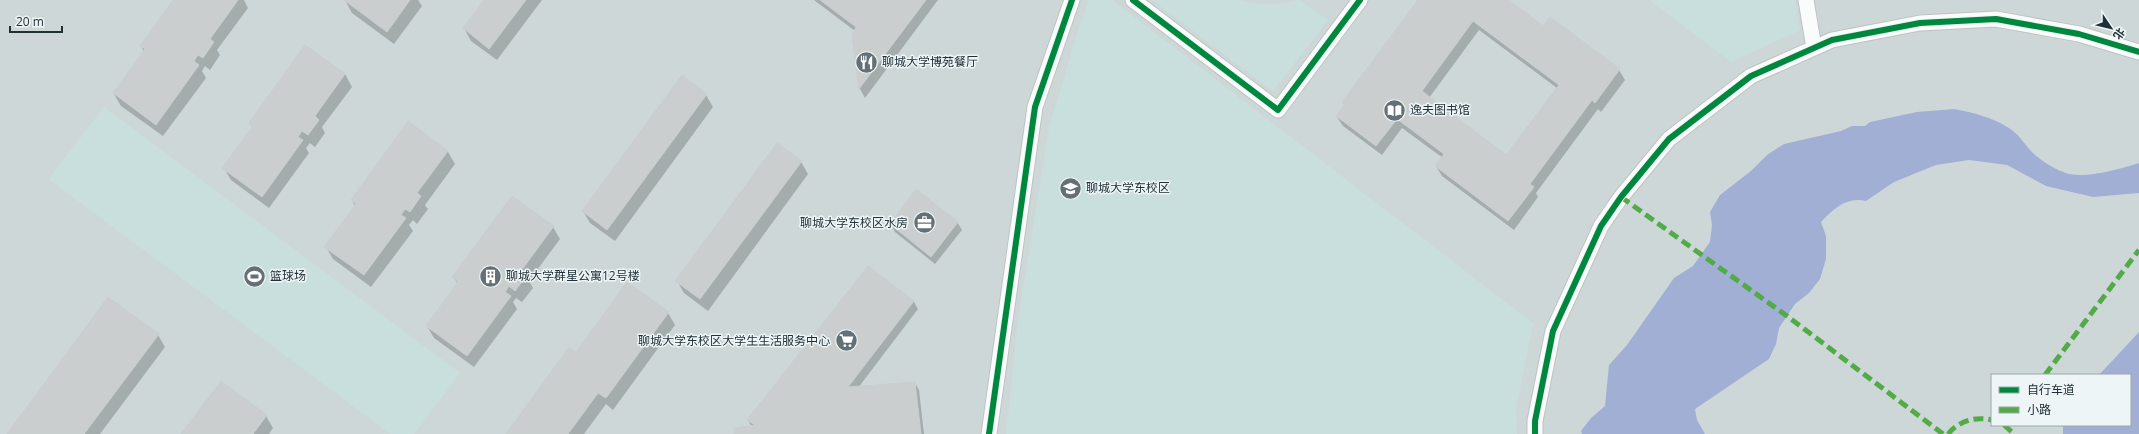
<svg xmlns="http://www.w3.org/2000/svg" width="2139" height="434" viewBox="0 0 2139 434" font-family="'Open Sans','Noto Sans SC',sans-serif">
  <style>
    .built { fill: #ced7d8; fill-rule: evenodd }
    .green { fill: #c9dfdd }
    .water { fill: #a1afd5 }
    .shadow { fill: #0003; fill-rule: evenodd }
    .building { fill: #cacecf; stroke: #c9cecf; fill-rule: evenodd }
    .lines { fill: none; stroke-linecap: round; stroke-linejoin: round }
    .minor-casing { stroke: #bec2c3; stroke-width: 17 }
    .minor { stroke: #fafbfb; stroke-width: 15 }
    .quiet { stroke: #52ab46; stroke-width: 5; stroke-dasharray: 10 5; stroke-linecap: butt }
    .cycleway-casing { stroke: #eef5f6; stroke-width: 8 }
    .cycleway { stroke: #00873e; stroke-width: 6 }
    .labels { text-anchor: middle; stroke-width: 3; stroke-linejoin: round; paint-order: stroke }
    .poi-label { font-size: 12px; fill: #203038; stroke: #eef5f6; text-anchor: start }
  </style>
  <rect width="100%" height="100%" fill="#e1e6e6"/>
  <path class="built" d="M0 0H2139V434H0ZM1992 375H2130V425H1992Z"/>
  <path class="green" d="M1089 0H1112L1533 323 1516 409 1517 434H1006L1019 314 1049 128 1079 28Z
    M1152 0H1239C1260 7 1278 5 1299 0L1328 20 1273 91Z
    M1649 0H1795L1800 30 1731 62Z
    M104 107 460 373 414 434H390L49 179Z"/>
  <path class="water" d="M1954 109C1974 113 1992 117 2009 128 2019 134 2024 144 2032 152 2041 161 2057 171 2069 174 2090 178 2119 169 2139 163V193L2093 197 2046 186 2007 165 1969 160 1936 165 1894 182 1866 201C1847 196 1833 209 1821 222L1826 236V259L1820 279 1809 293 1795 304 1779 328 1776 344 1769 359 1695 409 1697 420 1705 434H1582L1581 431 1591 418 1605 406 1609 365 1627 345 1674 278 1693 266 1710 242 1712 225 1710 212 1720 195 1751 171 1767 155 1784 144 1841 131 1852 126H1865L1870 122 1917 112Z
    M2139 332V434H2063V425H2130V375H2099Z"/>
  <path class="shadow" d="M174 0H244L248 8 217 50 220 55 210 70 205 66 202 71 206 78 163 136 121 106 114 94 144 52 141 46Z
    M345 0H418L422 6 394 44 352 13Z
    M485 0H542L497 60 471 41 464 28Z
    M814 0H938L865 98 860 89 853 35 855 31Z
    M1419 0H1507L1544 27 1619 70 1625 80 1601 112 1598 109 1536 193 1538 197 1514 230 1442 176 1436 166 1443 158 1402 128 1382 155 1343 126 1337 117 1345 106 1343 102ZM1479 30 1557 88 1507 156 1429 98Z
    M306 46 345 74 352 87 322 127 325 133 315 147 310 143 306 148 309 153 269 208 231 180 224 168 253 128 250 123Z
    M706 95 713 107 615 241 590 223 583 211Z
    M408 123 448 152 455 164 425 205 428 209 417 224 413 220 409 225 413 231 371 287 333 259 326 247 355 206 352 200Z
    M801 162 808 174 708 311 684 293 677 281Z
    M957 222 962 230 935 264 895 232 891 224Z
    M553 227 560 239 529 281 533 288 522 302 516 298 513 302 517 309 474 367 434 338 427 326 458 284 453 277Z
    M868 267 914 302 918 309 858 388 915 383 919 390 924 434H735L752 427 748 420Z
    M668 313 675 325 613 410 606 404 584 434H507L576 353Z
    M158 335 165 347 100 434H8Z
    M221 382 266 416 273 428 269 434H182Z"/>
  <path class="building" d="M173 0H238L210 39 214 42 203 58 198 55 194 61 199 65 156 125 113 93 145 49 140 46Z
    M344 0H410L387 32Z
    M484 0H526L489 49 463 28Z
    M820 0H926L859 89 852 35 856 27Z
    M1418 0H1509L1543 26 1550 17 1620 69 1595 103 1592 100 1530 184 1534 187 1508 221 1435 166 1444 154 1397 119 1376 146 1336 116 1345 104 1342 102ZM1473 21 1559 85 1506 155 1422 91Z
    M305 45 345 74 315 116 319 120 308 135 302 131 298 137 303 140 262 197 222 168 253 126 249 123Z
    M682 75 707 94 607 230 582 211Z
    M408 121 448 151 417 193 421 196 410 212 405 209 401 215 406 218 364 275 324 247 356 204 351 200Z
    M777 143 802 161 700 299 675 281Z
    M916 189 958 222 931 257 890 224Z
    M512 196 554 226 521 271 527 275 515 291 509 286 505 292 511 296 467 356 426 326 458 282 452 277Z
    M868 266 914 301 848 387 915 382 921 434H734V428L755 425 747 420Z
    M627 282 669 312 606 398 598 393 568 434H506L569 347 576 352Z
    M108 297 159 334 84 434H7Z
    M221 381 267 415 253 434H181Z"/>
  <g class="lines">
    <defs>
      <path id="minor" d="M1133 0 1278 110 1360 0
        M1806 0 1814 48
        M989 434 1035 107 1072 0
        M1535 434V421L1553 331 1601 226 1621 197 1669 139 1751 76 1832 40 1920 23 1996 19 2079 34 2139 52"/>
    </defs>
    <use href="#minor" class="minor-casing"/>
    <use href="#minor" class="minor"/>
    <path class="quiet" d="M1621 197 1787 316 1943 434
      M2045 375 2139 250
      M2004 425 2014 434
      M1948 434C1959 421 1975 416 1992 420"/>
    <defs>
      <path id="cycleway" d="M1133 0 1278 110 1360 0
        M989 434 1035 107 1072 0
        M1535 434V421L1553 331 1601 226 1621 197 1669 139 1751 76 1832 40 1920 23 1996 19 2079 34 2139 52"/>
    </defs>
    <use href="#cycleway" class="cycleway-casing"/>
    <use href="#cycleway" class="cycleway"/>
  </g>
  <defs>
    <symbol id="restaurant-disc" viewBox="-11 -11 22 22"><circle r="9.5" fill="#647075" stroke="#eef5f6"/><path d="M-5-6h1v4h1v-4h1v4h1v-4h1v5L-1.5 .5V6h-2V.5L-5-1ZM5-6V6H3V1.5H1.5Q1.5-4 5-6Z" fill="#fff"/></symbol>
    <symbol id="library-disc" viewBox="-11 -11 22 22"><circle r="9.5" fill="#647075" stroke="#eef5f6"/><path d="M-6-4Q-3-5.5-.7-3.5V5Q-3 3-6 4ZM6-4Q3-5.5 .7-3.5V5Q3 3 6 4Z" fill="#fff"/></symbol>
    <symbol id="university-disc" viewBox="-11 -11 22 22"><circle r="9.5" fill="#647075" stroke="#eef5f6"/><path d="M0-5L7-2L0 1L-7-2ZM-4 1L0 2.5L4 1V4Q0 6-4 4Z" fill="#fff"/></symbol>
    <symbol id="office-disc" viewBox="-11 -11 22 22"><circle r="9.5" fill="#647075" stroke="#eef5f6"/><path d="M-6-3h4V-5.5h4V-3h4V5H-6ZM-1-4.5V-3h2v-1.5ZM-6 0V1H6V0Z" fill="#fff"/></symbol>
    <symbol id="stadium-disc" viewBox="-11 -11 22 22"><circle r="9.5" fill="#647075" stroke="#eef5f6"/><path d="M0-5a6.5 5 0 1 0 0 10a6.5 5 0 1 0 0-10ZM-3.5-1.8h7v3.6h-7Z" fill="#fff"/></symbol>
    <symbol id="building-disc" viewBox="-11 -11 22 22"><circle r="9.5" fill="#647075" stroke="#eef5f6"/><path d="M-4-6H4V6H1V3H-1V6H-4ZM-2.5-4.3h1.7v1.8h-1.7ZM.8-4.3h1.7v1.8H.8ZM-2.5-1h1.7V.8h-1.7ZM.8-1h1.7V.8H.8Z" fill="#fff"/></symbol>
    <symbol id="supermarket-disc" viewBox="-11 -11 22 22"><circle r="9.5" fill="#647075" stroke="#eef5f6"/><path d="M-6-5.5h2.5l.6 2H6L4.5 2H-2.5L-4.4-4H-6ZM-1.5 3.2a1.3 1.3 0 1 0 .1 0ZM3 3.2a1.3 1.3 0 1 0 .1 0Z" fill="#fff"/></symbol>
  </defs>
  <g fill-rule="evenodd">
    <use href="#restaurant-disc" x="854" y="50" width="25" height="25"/>
    <use href="#library-disc" x="1382" y="98" width="25" height="25"/>
    <use href="#university-disc" x="1058" y="176" width="25" height="25"/>
    <use href="#office-disc" x="912" y="210" width="25" height="25"/>
    <use href="#stadium-disc" x="242" y="264" width="25" height="25"/>
    <use href="#building-disc" x="478" y="264" width="25" height="25"/>
    <use href="#supermarket-disc" x="834" y="328" width="25" height="25"/>
  </g>
  <g class="labels">
    <g class="poi-label">
      <text x="882" y="66">聊城大学博苑餐厅</text>
      <text x="1410" y="114">逸夫图书馆</text>
      <text x="1086" y="192">聊城大学东校区</text>
      <text x="908" y="227" text-anchor="end">聊城大学东校区水房</text>
      <text x="270" y="280">篮球场</text>
      <text x="506" y="280">聊城大学群星公寓12号楼</text>
      <text x="830" y="345" text-anchor="end">聊城大学东校区大学生生活服务中心</text>
    </g>
  </g>
  <rect x="1991" y="374" width="140" height="52" fill="#eef5f6" stroke="#9ca6aa"/>
  <rect x="1999" y="387" width="20" height="6" fill="#00873e" stroke="#9ca6aa"/>
  <text x="2027" y="394" font-size="12" fill="#203038">自行车道</text>
  <rect x="1999" y="407" width="20" height="6" fill="#52ab46" stroke="#9ca6aa"/>
  <text x="2027" y="414" font-size="12" fill="#203038">小路</text>
  <g transform="translate(2111 28) rotate(125)" stroke="#eef5f6" stroke-width="3" paint-order="stroke">
  <path d="M0-3L7 15L0 10L-7 15Z" fill="#203038"/>
  <text y="-6" font-size="11" font-weight="bold" text-anchor="middle" fill="#203038">北</text>
  </g>
  <path d="M10 26v6h52v-6" fill="none" stroke="#203038" stroke-width="2"/>
  <text x="16" y="26" font-size="12" fill="#203038" stroke="#eef5f6" stroke-width="3" paint-order="stroke">20 m</text>
</svg>
